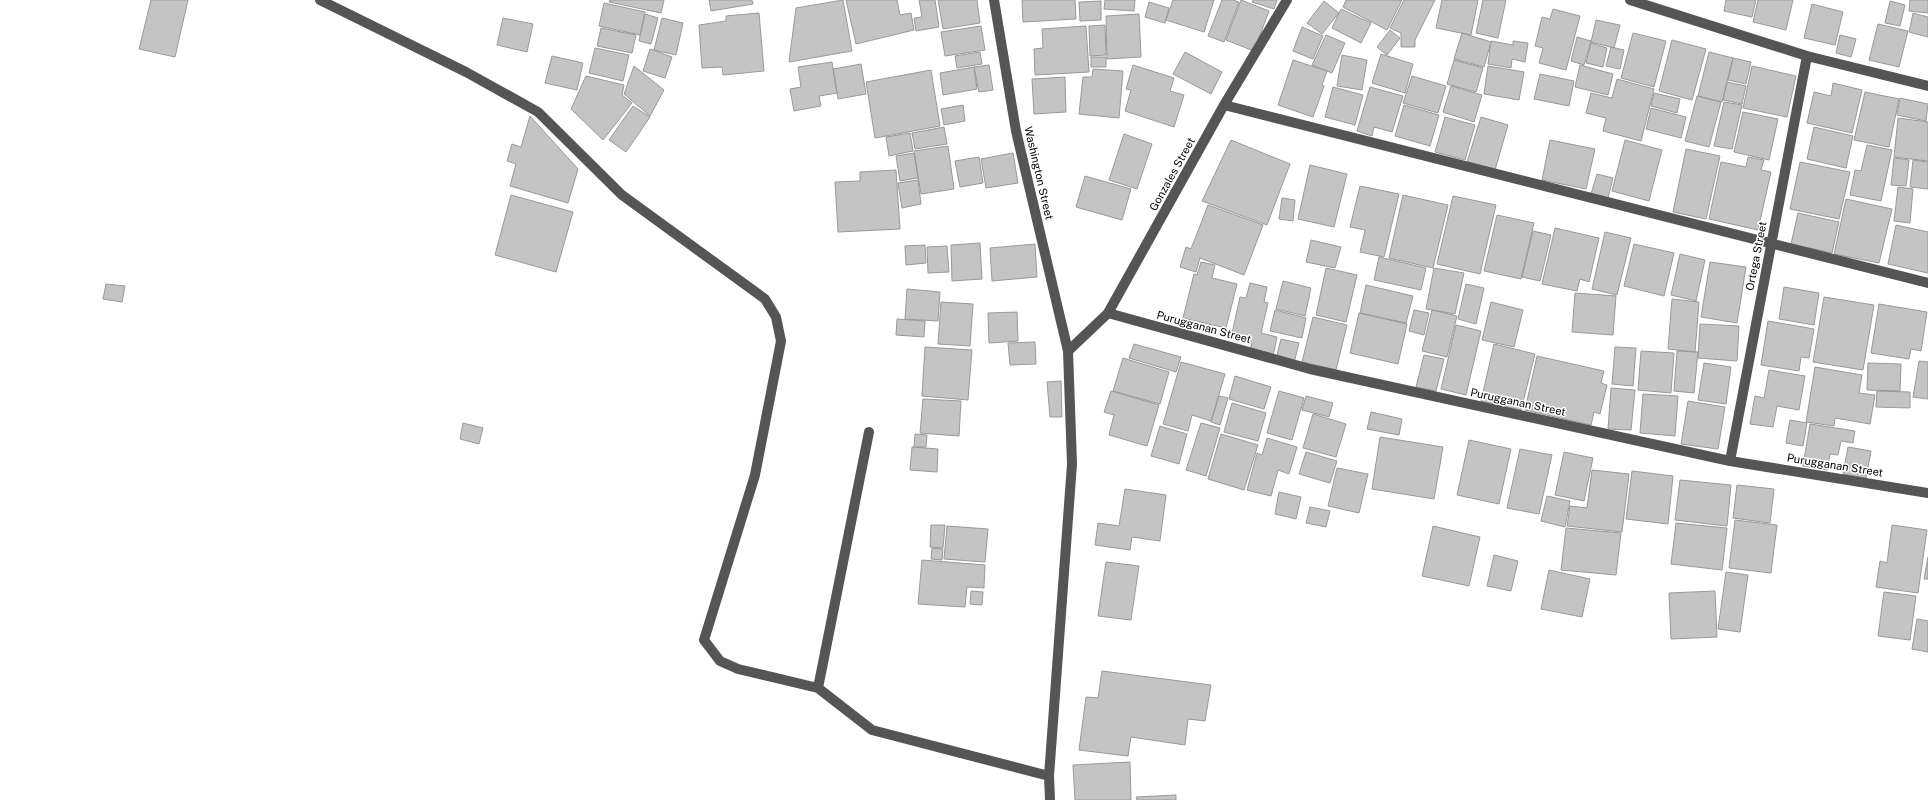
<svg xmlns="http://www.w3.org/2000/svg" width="1928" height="800" viewBox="0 0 1928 800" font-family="'Public Sans',sans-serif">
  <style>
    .building { fill: #c4c4c4; stroke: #999 }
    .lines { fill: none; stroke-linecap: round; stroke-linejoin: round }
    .minor { stroke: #555; stroke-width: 10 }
    .labels { text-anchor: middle; stroke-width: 3; stroke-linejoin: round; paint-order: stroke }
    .street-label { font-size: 11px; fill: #000; stroke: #fff }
  </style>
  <rect width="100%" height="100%" fill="#fff"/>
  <path class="building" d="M151 0H188L175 57 139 49Z
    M610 0H664L661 13 609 2Z
    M709 0H752L753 4 711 11Z
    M843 0 852 51 789 62 796 8Z
    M846 0H897L900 15 911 13 914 30 856 44Z
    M919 0H935L939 27 916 31 914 18 922 17Z
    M938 0H977L980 23 943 29Z
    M1022 0H1075L1076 19 1023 22Z
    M1105 0H1135L1134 11 1104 9Z
    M1173 0H1214L1204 32 1166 20Z
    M1222 0H1233L1239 2 1224 42 1208 36Z
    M1241 0 1269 11 1254 51 1226 40Z
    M1253 0H1277L1274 9 1252 2Z
    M1346 0H1402L1387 30 1343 7Z
    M1404 0H1435L1415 40V47H1401V33L1390 28Z
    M1442 0H1478L1471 35 1436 28Z
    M1483 0H1506L1498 38 1476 33Z
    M1726 0H1756L1752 17 1724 11Z
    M1758 0H1793L1786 30 1753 22Z
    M1910 0H1928V13L1909 11Z
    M1101 1V20L1080 21 1079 2Z
    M1324 1 1339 13 1322 34 1307 23Z
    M1890 1 1905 5 1900 26 1885 23Z
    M1149 2 1169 8 1165 23 1145 17Z
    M604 3 645 12 640 35 599 26Z
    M1812 4 1843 12 1835 45 1804 38Z
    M1341 9 1371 23 1361 43 1332 28Z
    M1553 9 1580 16 1566 70 1539 63 1543 48 1535 46 1542 17 1550 19Z
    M759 13 764 71 723 75 722 67 702 68 699 25 726 21V16Z
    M1913 13 1928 17V37L1909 32Z
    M645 14 658 18 651 44 639 41Z
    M1139 14 1141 57 1107 59 1106 16Z
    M503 18 533 24 527 52 497 45Z
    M662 18 683 23 676 55 654 50Z
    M1596 20 1620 25 1614 48 1591 42Z
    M1878 24 1908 31 1899 67 1869 60Z
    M1105 25 1106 55 1090 56 1089 26Z
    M981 26 985 50 945 56 941 32Z
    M1086 26 1089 72 1035 75 1034 49 1043 48 1042 29Z
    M1302 27 1323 36 1313 59 1293 51Z
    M601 28 636 35 632 53 597 46Z
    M1390 30 1400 38 1387 55 1377 47Z
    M1462 33 1491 42 1484 67 1454 59Z
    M1633 33 1666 41 1654 87 1621 78Z
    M1326 35 1345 43 1332 73 1312 65Z
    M1840 35 1856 39 1851 57 1836 53Z
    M1577 37 1591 41 1584 65 1571 61Z
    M1672 40 1706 49 1692 100 1659 91Z
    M1491 41 1513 45V41L1528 43 1525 62 1512 59 1511 68 1488 64Z
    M1591 43 1607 48 1603 67 1586 63Z
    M1611 47 1624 50 1620 69 1606 66Z
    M595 48 629 55 623 81 589 73Z
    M650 49 672 57 665 78 643 71Z
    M980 52 982 64 957 68 955 56Z
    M1185 52 1222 72 1211 94 1173 74Z
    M1709 52 1733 58 1722 102 1698 96Z
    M1381 54 1413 64 1405 93 1372 83Z
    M1342 55 1367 60 1362 90 1337 86Z
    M552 56 583 63 577 90 545 83Z
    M1091 57H1106V67H1091Z
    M1733 58 1751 62 1746 84 1728 80Z
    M1293 60 1327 71 1322 85 1324 86 1313 117 1278 105Z
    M1454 60 1483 68 1476 92 1447 84Z
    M832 62 837 93 819 96 821 106 794 111 790 89 801 87 798 67Z
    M861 64 866 94 838 99 833 69Z
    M989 65 993 90 979 92 974 67Z
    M1133 65 1174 78 1170 91 1184 95 1174 127 1125 111 1131 90 1126 89Z
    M1580 65 1613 74 1608 95 1575 87Z
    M634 66 664 90 650 116 624 94Z
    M1488 66 1524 72 1519 100 1484 94Z
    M1752 66 1796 76 1787 117 1743 108Z
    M974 67 977 89 943 95 940 73Z
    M1093 69 1123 71 1119 118 1079 114 1083 77H1092Z
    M931 70 940 126 875 138 866 82Z
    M1540 74 1574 81 1569 106 1534 99Z
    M586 76 624 85 622 95 632 103 603 140 571 109Z
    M1412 76 1446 86 1438 113 1403 103Z
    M1065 77 1066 112 1034 114 1032 79Z
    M1617 79 1654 89 1641 141 1603 131 1606 118 1586 113 1591 93 1612 98Z
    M1727 82 1746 86 1742 104 1723 100Z
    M1833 83 1862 90 1852 133 1807 123 1814 92 1831 96Z
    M1451 86 1482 95 1474 122 1443 112Z
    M1333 87 1363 95 1355 125 1325 117Z
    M1370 87 1403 96 1392 132 1374 127 1372 136 1357 131Z
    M1865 92 1899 99 1889 147 1854 140Z
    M1654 93 1680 99 1677 113 1651 106Z
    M1697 96 1721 102 1709 147 1685 141Z
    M1900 98 1928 104 1926 121 1897 115Z
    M1724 102 1742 105 1732 149 1714 146Z
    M963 105 965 121 944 125 941 109Z
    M1404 105 1439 115 1430 146 1395 136Z
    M633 106 650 117 626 152 609 140Z
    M1651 108 1686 117 1681 138 1646 129Z
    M1743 112 1778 119 1769 160 1734 152Z
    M530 116 578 169 568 203 510 186 516 164 507 161 512 144 521 147Z
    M1445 117 1475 125 1465 160 1435 152Z
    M1481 117 1508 125 1495 170 1467 162Z
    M1898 118 1928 122V161L1894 157Z
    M944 127 947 144 915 149 912 133Z
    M1814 127 1853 136 1846 168 1807 159Z
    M910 133 913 151 889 156 886 137Z
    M1124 134 1152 144 1137 189 1109 180Z
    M1231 140 1290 164 1267 225 1202 201Z
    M1550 140 1595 149 1586 189 1542 180Z
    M1625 140 1662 150 1649 201 1612 191Z
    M1867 145 1892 150 1881 201 1850 195 1855 170 1861 171Z
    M948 146 954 189 921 194 914 151Z
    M1686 149 1720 156 1706 219 1673 212Z
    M914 153 918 178 900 181 896 156Z
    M1013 153 1018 183 986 188 981 159Z
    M979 157 983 183 960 187 955 161Z
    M1748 157 1764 160 1761 170 1771 172 1758 230 1709 219 1721 162 1746 167Z
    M1894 158 1909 160 1906 186 1891 185Z
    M1913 160 1928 162V189L1910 187Z
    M1800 162 1850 172 1839 219 1790 209Z
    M1310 165 1347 174 1334 227 1298 219Z
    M896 170 900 229 838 232 835 182 860 181V172Z
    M1597 174 1613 178 1608 198 1591 194Z
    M1085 176 1131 189 1122 220 1076 207Z
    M918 180 921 204 902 208 898 183Z
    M1360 186 1399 194 1384 257 1360 252 1365 230 1350 227Z
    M1898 187 1913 189 1910 223 1894 221Z
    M511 195 573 212 556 272 495 255Z
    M1403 195 1448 205 1433 268 1389 258Z
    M1453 196 1496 205 1480 274 1437 264Z
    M1282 198 1295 200 1293 221 1279 219Z
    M1846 199 1892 209 1879 263 1834 254Z
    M1208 205 1263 225 1244 275 1200 258 1196 272 1180 267 1186 247 1191 249Z
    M1798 213 1839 222 1832 253 1791 244Z
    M1497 215 1534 223 1521 279 1484 271Z
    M1896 225 1928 232V273L1888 264Z
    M1555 228 1599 238 1589 282 1580 279 1577 291 1542 284Z
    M1533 231 1551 235 1540 281 1522 277Z
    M1605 232 1631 238 1617 295 1592 289Z
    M1311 240 1341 247 1335 268 1306 262Z
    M980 243 982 279 952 281 951 245Z
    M1035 244 1037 277 992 281 990 248Z
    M1634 244 1674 253 1664 296 1624 286Z
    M925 245 926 263 906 265 905 246Z
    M947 246 949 272 928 273 927 247Z
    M1680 254 1705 260 1696 301 1671 295Z
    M1379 257 1426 268 1421 290 1374 280Z
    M1201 262 1215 265 1212 278 1237 284 1226 328 1183 318 1194 274 1197 275Z
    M1710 262 1746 267 1737 323 1701 317Z
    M1326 268 1357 275 1346 322 1316 315Z
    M1434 268 1464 273 1455 314 1426 309Z
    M1283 281 1311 288 1305 316 1276 309Z
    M1250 283 1267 287 1264 302 1268 303 1261 333 1277 337 1273 356 1250 350 1252 343 1231 338 1240 297 1246 298Z
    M106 284 125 286 122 302 103 299Z
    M1466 284 1484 288 1476 324 1458 319Z
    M1366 285 1413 296 1406 323 1360 313Z
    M1784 287 1819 293 1814 325 1779 319Z
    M907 289 940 292 938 321 905 319Z
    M1575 293 1616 296 1613 335 1572 332Z
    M1824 297 1874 305 1863 370 1813 362Z
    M1672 299 1699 302 1695 352 1668 349Z
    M941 302 973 304 970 346 938 344Z
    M1491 302 1523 310 1514 347 1482 340Z
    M1879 304 1927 312 1921 351 1911 349 1909 359 1871 353Z
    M1275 310 1306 318 1302 338 1270 331Z
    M1414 310 1429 313 1424 335 1409 331Z
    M1432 310 1457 316 1447 357 1422 351Z
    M1017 312 1018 341 989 343 988 313Z
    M1359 313 1407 324 1398 364 1350 353Z
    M1313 317 1347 325 1336 370 1302 362Z
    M897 319 925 321 924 337 896 335Z
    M1768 321 1814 329 1809 358 1801 357 1799 371 1761 365Z
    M1700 324 1739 326 1737 361 1698 358Z
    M1456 325 1481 331 1466 395 1441 389Z
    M1281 339 1299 343 1294 363 1276 359Z
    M1035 342 1036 364 1010 365 1008 343Z
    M1134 344 1181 357 1176 372 1129 358Z
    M1494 344 1535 354 1521 410 1481 401Z
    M925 347 972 350 968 400 922 396Z
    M1615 347 1636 348 1633 386 1612 384Z
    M1641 351 1674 353 1671 393 1638 390Z
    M1677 351 1698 352 1694 393 1674 391Z
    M1424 355 1444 359 1436 391 1416 387Z
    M1537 356 1604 371 1601 383 1607 385 1600 414 1594 412 1591 425 1525 410Z
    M1123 358 1169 372 1160 404 1113 391Z
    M1919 361 1928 362V399L1913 397Z
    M1181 362 1225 374 1211 421 1192 415 1188 431 1163 424Z
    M1704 363 1731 367 1726 404 1698 400Z
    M1868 363 1901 364 1900 391 1867 390Z
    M1815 367 1862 375 1859 393 1875 395 1870 424 1835 418 1834 426 1806 422Z
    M1769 370 1805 376 1799 410 1777 406 1773 427 1750 424 1755 396 1764 398Z
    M1235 376 1271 387 1264 409 1229 399Z
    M1061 381 1062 417H1050L1047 382Z
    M1611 388 1635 390 1631 430 1608 429Z
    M1111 391 1159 405 1147 446 1109 435 1114 415 1104 412Z
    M1279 391 1304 398 1292 440 1267 433Z
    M1877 391 1910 392V408L1876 407Z
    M1643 394 1678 396 1675 436 1640 433Z
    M1219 396 1228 398 1220 425 1211 422Z
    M1306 396 1333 403 1329 417 1302 410Z
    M923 399 961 401 959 436 920 433Z
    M1688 401 1725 407 1718 449 1681 444Z
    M1232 403 1266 413 1258 441 1224 432Z
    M1371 412 1402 419 1399 435 1367 429Z
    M1313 414 1346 424 1336 457 1303 448Z
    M1790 420 1807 423 1803 446 1786 443Z
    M463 423 483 428 479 444 460 439Z
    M1201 423 1220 428 1206 476 1186 470Z
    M1810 424 1855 431 1853 443 1841 441 1838 455 1830 454 1827 470 1803 466Z
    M1160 426 1187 434 1179 464 1151 456Z
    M915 434 927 435 926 447H914Z
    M1221 434 1258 445 1244 490 1208 479Z
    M1380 437 1443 447 1434 499 1372 489Z
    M1267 438 1297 447 1289 474 1278 470 1271 496 1247 490 1257 453 1262 455Z
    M1469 440 1511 449 1499 504 1457 495Z
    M912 447 938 449 937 472 910 470Z
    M1848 447 1871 451 1866 478 1843 474Z
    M1520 449 1552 455 1539 514 1507 508Z
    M1306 452 1337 461 1330 483 1299 474Z
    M1564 452 1593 458 1584 501 1555 495Z
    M1337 468 1368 474 1359 513 1328 506Z
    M1592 470 1629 474 1622 532 1567 526 1570 506 1587 508Z
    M1632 471 1673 476 1668 524 1626 519Z
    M1680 480 1731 485 1727 526 1675 520Z
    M1737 485 1774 489 1770 523 1733 518Z
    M1125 489 1166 495 1160 541 1132 537 1130 550 1095 545 1098 523 1119 526Z
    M1279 492 1301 497 1296 519 1275 514Z
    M1547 496 1570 501 1565 527 1541 521Z
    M1310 507 1330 511 1326 527 1306 523Z
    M1735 520 1777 525 1771 573 1729 568Z
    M1676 523 1727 528 1722 570 1671 564Z
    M931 525H945L943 548 930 547Z
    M1892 525 1927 530 1918 593 1876 587 1880 561 1887 563Z
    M947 526 988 529 985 562 944 559Z
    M1433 526 1480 537 1469 586 1422 576Z
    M1566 528 1621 533 1616 575 1561 570Z
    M932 548 943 549 942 560 931 559Z
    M1494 555 1518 561 1511 591 1487 586Z
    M1928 557V579H1924Z
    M922 560 985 565 984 588 967 587 965 607 918 604Z
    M1106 562 1139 566 1131 620 1098 616Z
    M1549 570 1590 579 1582 617 1541 609Z
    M1726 572 1748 575 1740 632 1718 629Z
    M971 591 983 592 982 605 970 604Z
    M1715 591 1717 637 1671 639 1669 593Z
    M1884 592 1916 596 1910 640 1878 636Z
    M1917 619 1928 621V652L1912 649Z
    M1102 671 1211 685 1205 721 1188 719 1185 745 1131 737 1128 756 1079 750 1086 697 1098 698Z
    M1130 762 1131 800H1075L1073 765Z
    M1176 795V800H1137L1136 797Z"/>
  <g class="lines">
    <path class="minor" d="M320 0 466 72 538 112 622 195 765 299 776 317 781 341 755 475 704 640 720 661 738 669 818 688 872 730 1049 776
      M994 0 1016 131 1068 351 1072 464 1049 776 1050 800
      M1630 0 1807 56 1928 86
      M1224 105 1928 283
      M1108 313 1310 369 1730 461 1928 493
      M1068 351 1108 313 1224 105 1287 0
      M1730 461 1807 56
      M818 688 869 432"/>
  </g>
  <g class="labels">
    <g class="street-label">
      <text transform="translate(1039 173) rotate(77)" y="4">Washington Street</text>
      <text transform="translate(1172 174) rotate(-61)" y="4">Gonzales Street</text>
      <text transform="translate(1756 256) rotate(-79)" y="4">Ortega Street</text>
      <text transform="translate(1204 327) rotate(15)" y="4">Purugganan Street</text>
      <text transform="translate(1518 402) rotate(12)" y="4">Purugganan Street</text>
      <text transform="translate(1835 465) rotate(9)" y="4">Purugganan Street</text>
    </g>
  </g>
</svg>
